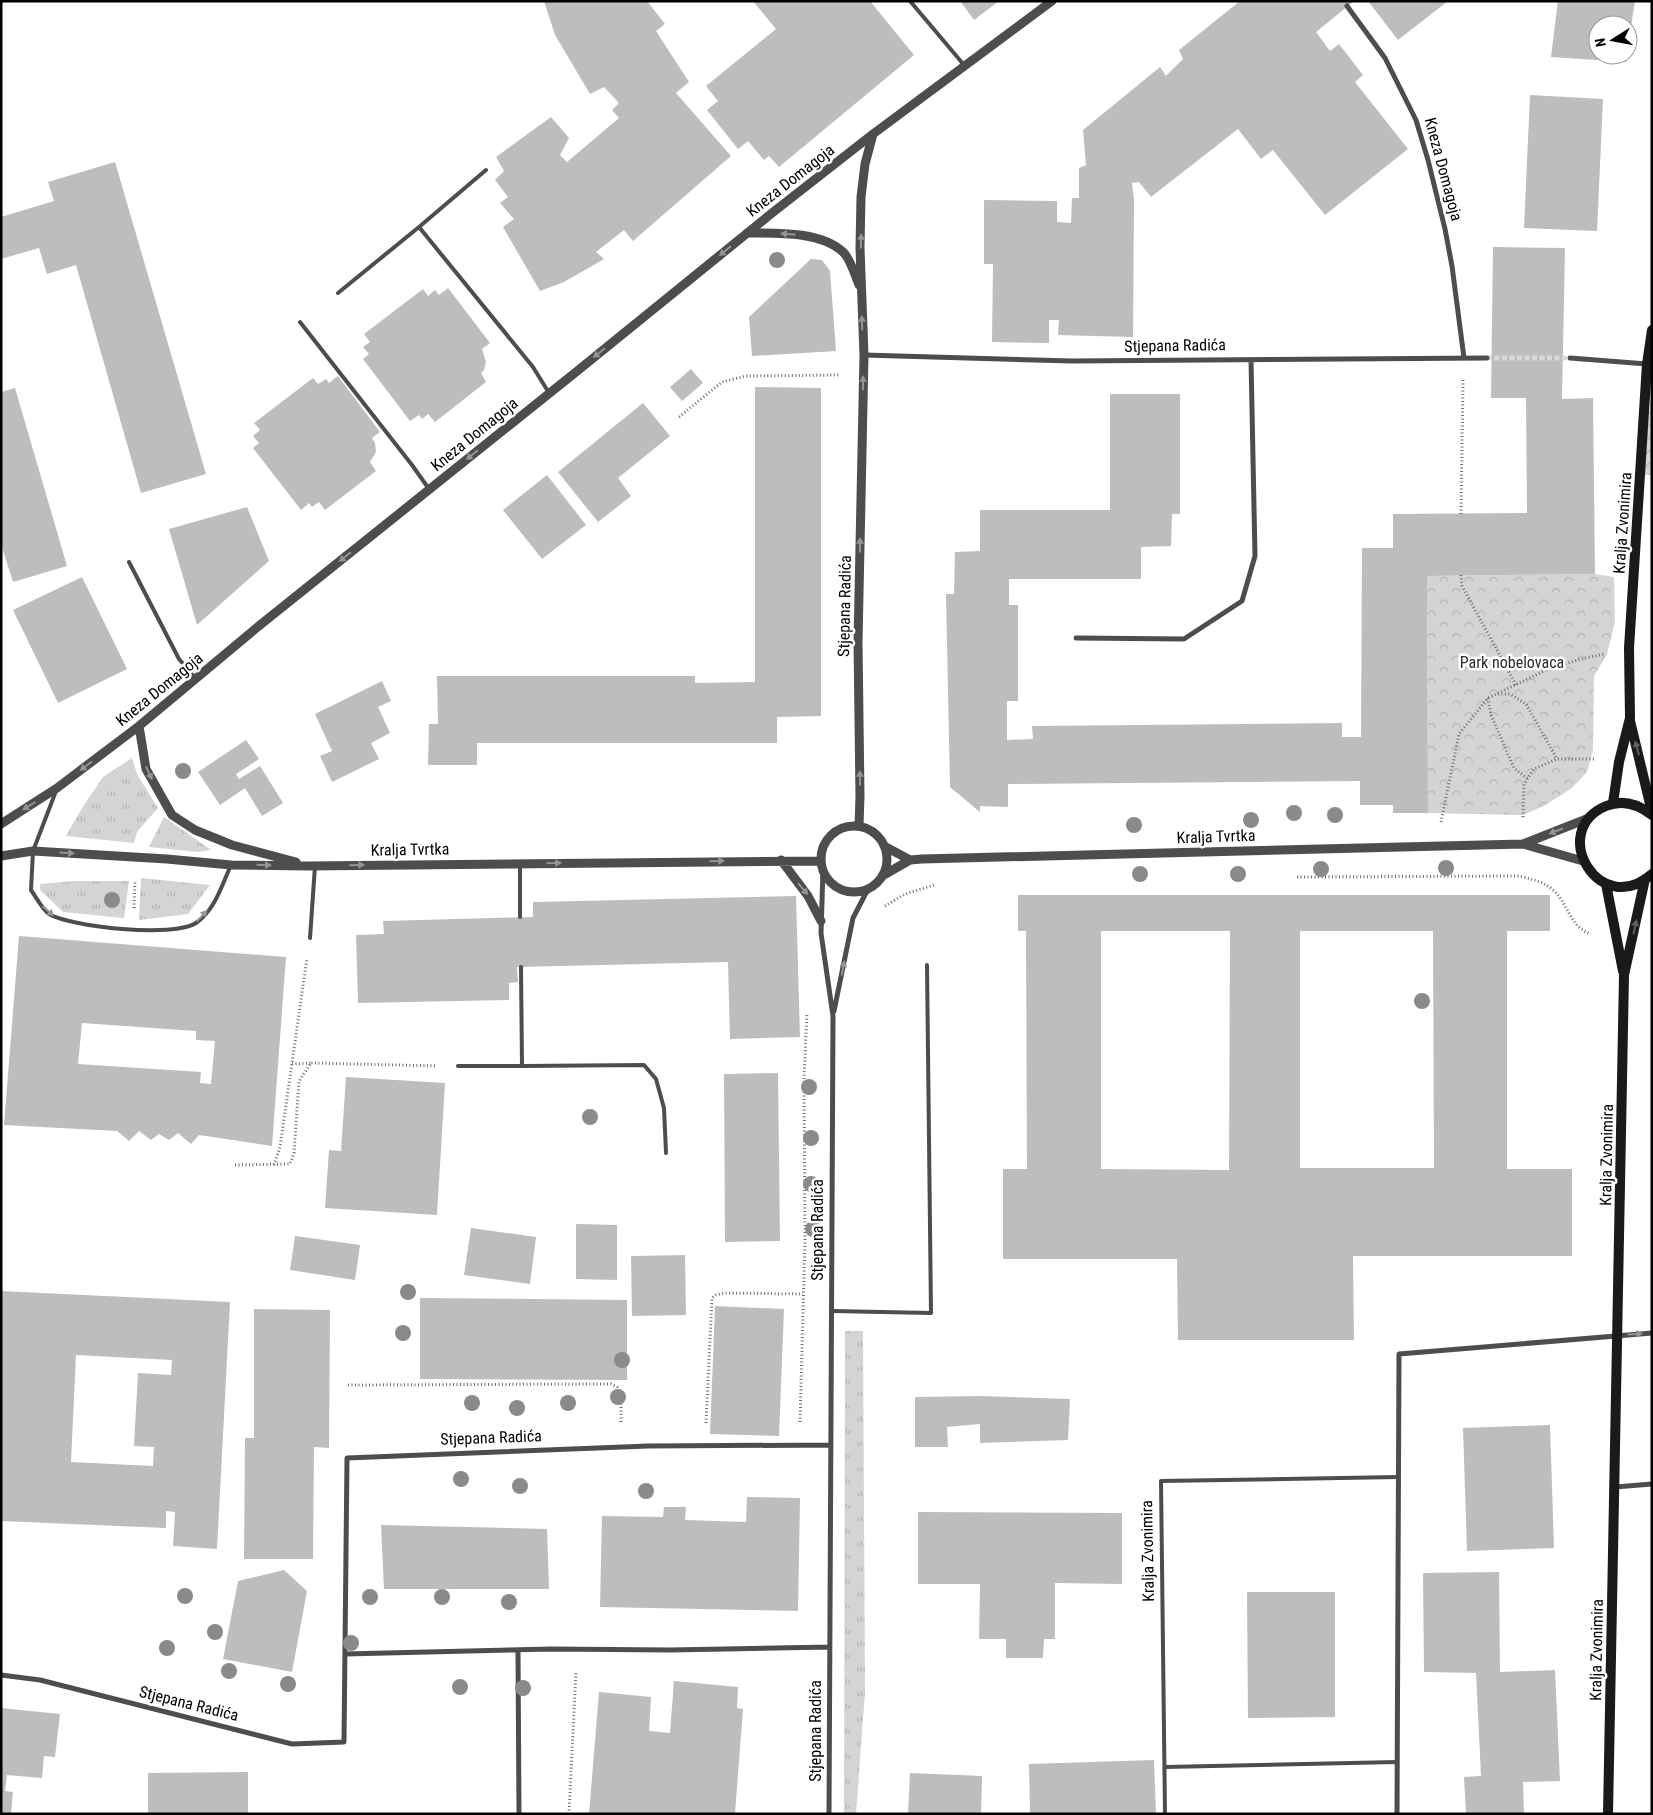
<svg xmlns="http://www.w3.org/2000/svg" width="1653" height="1815" viewBox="0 0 1653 1815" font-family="'Roboto Condensed',sans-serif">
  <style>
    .grass { fill: url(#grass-tufts) }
    .park { fill: url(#park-crowns) }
    .garden { fill: url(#garden-furrows) }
    .building { fill: #bdbdbd; fill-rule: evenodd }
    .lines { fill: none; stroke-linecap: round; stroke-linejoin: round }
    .minor-tunnel { stroke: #d9d9d9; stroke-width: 5; stroke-dasharray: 5 2.5; stroke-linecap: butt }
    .path { stroke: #6f6f6f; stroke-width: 3; stroke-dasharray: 1 2.5; stroke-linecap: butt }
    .service { stroke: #4d4d4d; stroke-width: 4 }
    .minor { stroke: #4d4d4d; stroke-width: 5 }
    .tertiary { stroke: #4d4d4d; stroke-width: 9 }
    .secondary { stroke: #1a1a1a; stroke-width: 10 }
    .tree { fill: #8a8a8a }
    .oneway { fill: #949494 }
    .oneway2 { fill: #5f5f5f }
    .labels { text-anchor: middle; stroke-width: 5; stroke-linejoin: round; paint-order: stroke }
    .street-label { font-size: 16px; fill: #000; stroke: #fff }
    .park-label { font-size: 16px; fill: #2b2b2b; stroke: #fff }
  </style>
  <defs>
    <pattern id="grass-tufts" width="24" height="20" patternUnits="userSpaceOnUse" patternTransform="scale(1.25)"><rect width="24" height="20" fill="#d4d4d4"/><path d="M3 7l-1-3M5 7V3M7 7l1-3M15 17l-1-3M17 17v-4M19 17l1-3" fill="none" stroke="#b4b4b4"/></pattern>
    <pattern id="park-crowns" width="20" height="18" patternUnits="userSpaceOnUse" patternTransform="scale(1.25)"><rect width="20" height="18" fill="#d4d4d4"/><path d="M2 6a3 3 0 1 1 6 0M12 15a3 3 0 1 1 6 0" fill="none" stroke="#b4b4b4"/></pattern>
    <pattern id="garden-furrows" width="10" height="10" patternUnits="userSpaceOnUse" patternTransform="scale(1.25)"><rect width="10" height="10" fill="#d4d4d4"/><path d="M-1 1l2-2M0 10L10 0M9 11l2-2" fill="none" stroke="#b4b4b4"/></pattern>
  </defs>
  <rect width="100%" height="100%" fill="#fff"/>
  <path class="grass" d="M132 758 137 774 158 808 137 832 134 843 66 836 82 808 103 777Z
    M164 817 211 850 198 852 149 847Z
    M141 878 210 885 188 914 139 920Z
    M75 881H129L124 918 63 912 40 890V884Z
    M845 1331H863L865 1692 856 1814H844Z"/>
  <path class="park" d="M1595 574 1614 577 1615 622 1607 654 1594 676 1593 750 1587 772 1572 788 1544 806 1523 815 1428 813 1427 576Z"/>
  <path class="garden" d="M1652 393V475H1640Z"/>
  <path class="building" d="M544 1H647L665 24 656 31 689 82 676 93 731 156 633 241 624 230 596 252 604 259 564 282 540 291 503 227 514 219 500 203 508 197 495 180 504 171 496 157 551 117 569 138 560 155 567 162 619 118 612 110 619 103 604 87 590 94 555 35Z
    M753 1H870L914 55 779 167 769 156 764 160 748 141 738 149 707 110 718 101 706 86 776 29Z
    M960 1H999L974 20Z
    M1240 1H1354L1316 32 1330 51 1339 44 1363 75 1355 82 1408 149 1325 215 1273 150 1261 159 1238 129 1151 197 1139 182 1132 183 1134 199 1133 337 1058 335 1059 320H1049V343L992 342 993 264H984V200L1057 201V222L1071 223 1072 198H1079V168L1086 165 1083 130 1160 67 1166 76 1183 59 1179 50Z
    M1368 1H1448L1398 40Z
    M1558 1H1635L1629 40 1628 25H1598V55H1627L1626 62 1551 57Z
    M1530 95 1603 99 1597 231 1524 228Z
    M115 162 206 474 141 493 76 265 47 274 39 248 1 259V217L54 201 48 182Z
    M1493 247 1565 248 1562 399 1593 398 1595 574 1427 576 1428 813H1393V805H1360V781L1008 784V807L980 806V812L950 787 946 594H954L955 552 980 551V510H1110V394H1180V514H1172L1171 546 1141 547V579H1009V605H1018V701H1007V740L1033 739 1032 726 1342 723V737H1361L1362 548H1393V514L1527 513 1526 398H1491Z
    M811 259 822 260 830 271 836 351 752 356 749 317Z
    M448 288 490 343 482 349 486 362 484 370 481 373 486 382 435 422 428 414 422 419 419 415 410 421 363 359 369 354 363 347 370 342 364 334 423 289 428 296 435 290 439 295Z
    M691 369 703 383 682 401 670 387Z
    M338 376 380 432 372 438 375 443 376 452 370 462 376 471 325 510 319 502 312 507 309 503 301 510 253 448 259 443 253 436 260 430 254 423 313 378 318 384 326 379 329 383Z
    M755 387 821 388V716L777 717V743H477V765H428L429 724H438L437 676H695V683L755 682Z
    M15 388 67 566 13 582 1 544V392Z
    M643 403 670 436 618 478 631 496 598 522 558 472Z
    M547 475 586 525 542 559 503 510Z
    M247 507 269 561 197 625 169 529Z
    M82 577 127 669 58 703 13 610Z
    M382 681 391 701 378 707 390 733 371 743 379 759 332 782 320 756 332 751 315 714Z
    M246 740 259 759 236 774 239 779 260 766 283 803 262 816 245 788 220 805 198 772Z
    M1018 895H1550V931H1507V1169H1572V1256H1353L1354 1340H1178L1177 1259H1003V1169H1027L1026 931H1018ZM1101 931H1230L1229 1170 1101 1169ZM1300 931H1433L1434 1168H1300Z
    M796 896 800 1037 730 1039 728 962 517 967 518 982 509 983V1000L358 1003 356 935 384 934 383 921 533 917V902Z
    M19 936 286 957 272 1146 199 1135 191 1144 178 1133 169 1140 159 1134 151 1140 139 1131 129 1141 117 1131 4 1125ZM82 1023 196 1031V1040L215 1041 211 1084 200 1083 201 1072 78 1064Z
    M778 1073 780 1241 725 1242 724 1074Z
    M346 1077 445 1083 437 1215 325 1208 329 1150 341 1151Z
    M576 1224 617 1225V1280L576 1279Z
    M471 1228 536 1237 530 1284 464 1275Z
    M295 1236 360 1245 355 1280 290 1270Z
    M685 1255 686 1315 632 1316 631 1256Z
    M1 1291 230 1302 217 1549 173 1546 175 1512 166 1511V1528L1 1521ZM76 1355 172 1360 171 1375 138 1373 134 1446 154 1447 153 1466 71 1462Z
    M420 1298 627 1300V1380L420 1379Z
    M715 1306 784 1309 779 1436 710 1434Z
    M254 1309 330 1310 329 1448 314 1447 313 1559H244L245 1438H254Z
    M980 1396 1070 1399 1068 1440 980 1443V1424L947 1427 948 1447H915V1397Z
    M1550 1425 1554 1548 1467 1551 1463 1428Z
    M747 1497 800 1498 798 1611 600 1607 602 1516 663 1517 664 1507H686L685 1520 746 1522Z
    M918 1512 1122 1513V1584L1055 1583V1639H1044L1043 1658H1006V1639H979L980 1584H918Z
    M381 1525 547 1529 549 1589H384Z
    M284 1570 307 1591 292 1672 223 1659 238 1581Z
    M1499 1572 1500 1672 1555 1670 1560 1781 1523 1782 1524 1814H1466L1464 1777 1481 1776 1476 1673 1424 1672 1423 1573Z
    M1247 1592H1335V1717L1248 1718Z
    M674 1681 738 1687 737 1708 743 1709 735 1814H589L599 1692 651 1697 649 1731 670 1733Z
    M1 1708 60 1714 55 1757 44 1756 42 1778 7 1775 5 1791 13 1792 11 1814H1Z
    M1154 1760 1156 1814H1030L1029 1764Z
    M248 1772V1814H148V1773Z
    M910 1773 982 1776 981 1814H908Z"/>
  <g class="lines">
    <path class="minor-tunnel" d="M1487 358H1570"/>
    <path class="path" d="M679 417 722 382 746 376 840 375
      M1461 514 1463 379
      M1461 575 1462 586 1516 685
      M1498 694H1510L1526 704 1557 759
      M1488 698 1491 715 1514 768 1528 779
      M1523 817 1524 784 1534 769 1557 759H1595
      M1441 822 1459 734 1488 698 1546 670 1581 659 1604 654
      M1297 877 1519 876C1531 879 1542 881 1552 889 1568 902 1569 927 1591 934
      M885 906 905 894 934 885
      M134 908 135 882
      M292 1064 311 1063
      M235 1165 290 1164 294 1153 299 1081 311 1063 437 1066
      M274 1165 280 1147 307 958
      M348 1385 611 1384 617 1387 621 1398V1424
      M800 1422 805 1241 804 1079 807 1013
      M706 1423 712 1298 716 1295 724 1293 803 1294
      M569 1814 576 1672"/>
    <path class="service" d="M910 1 964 65
      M419 227 486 170
      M338 293 419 227 533 367 549 393
      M300 322 412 465 429 489
      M129 562 179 659 196 679
      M56 791 33 851 31 890C36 897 42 909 49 914 71 927 174 938 196 923 215 910 222 885 231 865
      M520 865V917
      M310 938 315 866
      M521 967 522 1066 644 1065 656 1079 664 1108 666 1153
      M458 1066H522
      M832 1311 931 1313 927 965
      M1165 1767 1397 1762
      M1165 1814 1161 1481 1398 1477"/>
    <path class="minor" d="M1347 6 1385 58 1416 120 1428 160 1445 229 1452 266 1464 358
      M864 355 1072 361 1487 358
      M1570 358 1647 364
      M1076 638 1184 639 1242 601 1255 556 1251 360
      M823 870 821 933 833 1016 829 1814
      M834 1011 853 918 868 889
      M1615 1487 1652 1484
      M518 1650 519 1814
      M345 1654 551 1649 671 1650 830 1647
      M1 1675 40 1680 292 1744 344 1742 347 1458 648 1446 831 1445
      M1397 1814 1399 1354 1652 1333"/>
    <path class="tertiary" d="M747 233C776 233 822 231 844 253 850 259 856 277 859 285
      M139 726 146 769 172 815 195 830 232 845 296 862
      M1 824 57 788 139 726 260 625 576 372 772 213 873 134 1052 1
      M859 826 860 796 858 642 864 355 860 248 861 197 865 164 873 134
      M821 859a33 33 0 1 1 66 0a33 33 0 1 1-66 0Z
      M1523 844 1589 818
      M884 846 910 860
      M1 856 33 851 167 859 231 865 308 866 821 861
      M781 860 808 896 821 921
      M882 876 910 860 922 859 1523 844 1583 861"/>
    <path class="secondary" d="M1630 721 1652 812
      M1613 803 1619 762 1630 718 1629 648 1647 364 1652 330
      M1652 815C1638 804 1623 799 1606 806 1547 831 1600 920 1652 874
      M1606 884 1623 971
      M1608 1814 1624 975 1645 879"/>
  </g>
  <g class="tree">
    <circle cx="777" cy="260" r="8"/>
    <circle cx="183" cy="771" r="8"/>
    <circle cx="1294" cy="813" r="8"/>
    <circle cx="1335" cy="815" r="8"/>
    <circle cx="1251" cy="820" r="8"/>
    <circle cx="1134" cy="825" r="8"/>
    <circle cx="1446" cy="868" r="8"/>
    <circle cx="1321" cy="869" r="8"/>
    <circle cx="1140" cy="874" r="8"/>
    <circle cx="1238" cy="874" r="8"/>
    <circle cx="112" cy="900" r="8"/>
    <circle cx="1422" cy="1001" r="8"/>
    <circle cx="809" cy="1087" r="8"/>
    <circle cx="590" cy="1117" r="8"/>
    <circle cx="811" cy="1138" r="8"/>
    <circle cx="811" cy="1184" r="8"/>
    <circle cx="813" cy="1229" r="8"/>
    <circle cx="408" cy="1292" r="8"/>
    <circle cx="403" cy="1333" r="8"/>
    <circle cx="622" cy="1360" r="8"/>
    <circle cx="618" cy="1397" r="8"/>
    <circle cx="472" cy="1403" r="8"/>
    <circle cx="568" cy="1403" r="8"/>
    <circle cx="517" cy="1408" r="8"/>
    <circle cx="461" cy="1479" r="8"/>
    <circle cx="520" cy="1486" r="8"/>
    <circle cx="646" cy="1491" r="8"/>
    <circle cx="185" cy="1596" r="8"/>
    <circle cx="370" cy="1597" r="8"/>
    <circle cx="442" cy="1597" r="8"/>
    <circle cx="509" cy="1602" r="8"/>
    <circle cx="215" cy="1632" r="8"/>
    <circle cx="351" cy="1643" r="8"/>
    <circle cx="167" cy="1648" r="8"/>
    <circle cx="229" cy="1671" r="8"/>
    <circle cx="288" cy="1684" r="8"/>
    <circle cx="460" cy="1687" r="8"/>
    <circle cx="523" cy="1688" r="8"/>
  </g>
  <defs><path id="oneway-solid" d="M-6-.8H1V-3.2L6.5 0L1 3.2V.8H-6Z" transform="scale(1.25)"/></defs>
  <g class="oneway">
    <use href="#oneway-solid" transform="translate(788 234) rotate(-175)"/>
    <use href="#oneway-solid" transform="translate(861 241) rotate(-88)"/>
    <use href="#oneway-solid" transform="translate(725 251) rotate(141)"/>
    <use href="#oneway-solid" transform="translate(862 323) rotate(-92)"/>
    <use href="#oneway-solid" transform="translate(599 353) rotate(141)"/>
    <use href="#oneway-solid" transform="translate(863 383) rotate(-89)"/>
    <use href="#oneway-solid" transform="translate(472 455) rotate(141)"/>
    <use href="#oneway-solid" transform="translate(860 545) rotate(-89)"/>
    <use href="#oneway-solid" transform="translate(345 557) rotate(141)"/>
    <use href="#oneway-solid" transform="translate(86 766) rotate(143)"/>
    <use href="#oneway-solid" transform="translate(149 773) rotate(65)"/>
    <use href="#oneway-solid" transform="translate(860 778) rotate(-91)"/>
    <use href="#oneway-solid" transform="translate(29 806) rotate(148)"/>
    <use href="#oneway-solid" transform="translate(1556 831) rotate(159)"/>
    <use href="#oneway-solid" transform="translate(67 853) rotate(3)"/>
    <use href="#oneway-solid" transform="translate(717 861) rotate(-1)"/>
    <use href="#oneway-solid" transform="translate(554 863) rotate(-1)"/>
    <use href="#oneway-solid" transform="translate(264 865) rotate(1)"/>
    <use href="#oneway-solid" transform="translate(357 865) rotate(-1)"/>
    <use href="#oneway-solid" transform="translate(803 889) rotate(50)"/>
    <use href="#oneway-solid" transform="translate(48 911) rotate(41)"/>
    <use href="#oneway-solid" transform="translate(202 916) rotate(-47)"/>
    <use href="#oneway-solid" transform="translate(843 968) rotate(-79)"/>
    <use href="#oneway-solid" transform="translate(1635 1334) rotate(-4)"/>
  </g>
  <g class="oneway2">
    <use href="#oneway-solid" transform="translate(1637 748) rotate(-105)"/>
    <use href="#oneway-solid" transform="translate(1635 927) rotate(-78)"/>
  </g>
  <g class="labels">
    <g class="street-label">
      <text transform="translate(1444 169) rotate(75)" y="6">Kneza Domagoja</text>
      <text transform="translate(790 180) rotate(-38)" y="6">Kneza Domagoja</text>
      <text transform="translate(1175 345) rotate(-1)" y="6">Stjepana Radića</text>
      <text transform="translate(474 434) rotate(-39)" y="6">Kneza Domagoja</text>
      <text transform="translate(1622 523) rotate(-86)" y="6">Kralja Zvonimira</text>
      <text transform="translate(844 606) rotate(-89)" y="6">Stjepana Radića</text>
      <text transform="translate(159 689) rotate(-39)" y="6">Kneza Domagoja</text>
      <text transform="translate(1216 836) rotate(-2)" y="6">Kralja Tvrtka</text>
      <text transform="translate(410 849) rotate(-1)" y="6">Kralja Tvrtka</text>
      <text transform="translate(1606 1155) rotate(-89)" y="6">Kralja Zvonimira</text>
      <text transform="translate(817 1230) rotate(-90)" y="6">Stjepana Radića</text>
      <text transform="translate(491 1437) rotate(-2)" y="6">Stjepana Radića</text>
      <text transform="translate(1147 1551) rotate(-91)" y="6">Kralja Zvonimira</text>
      <text transform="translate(1596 1650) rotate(-89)" y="6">Kralja Zvonimira</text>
      <text transform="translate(189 1703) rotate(14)" y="6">Stjepana Radića</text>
      <text transform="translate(815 1731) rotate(-90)" y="6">Stjepana Radića</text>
    </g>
    <g class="park-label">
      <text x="1512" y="668">Park nobelovaca</text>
    </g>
  </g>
  <rect width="1653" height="1815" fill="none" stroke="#000000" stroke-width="5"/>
  <g transform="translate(1613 40) rotate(259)"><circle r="24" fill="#ffffff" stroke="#999999"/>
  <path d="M0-4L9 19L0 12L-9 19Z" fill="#000000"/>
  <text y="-8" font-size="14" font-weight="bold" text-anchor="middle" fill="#000000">N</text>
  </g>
</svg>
